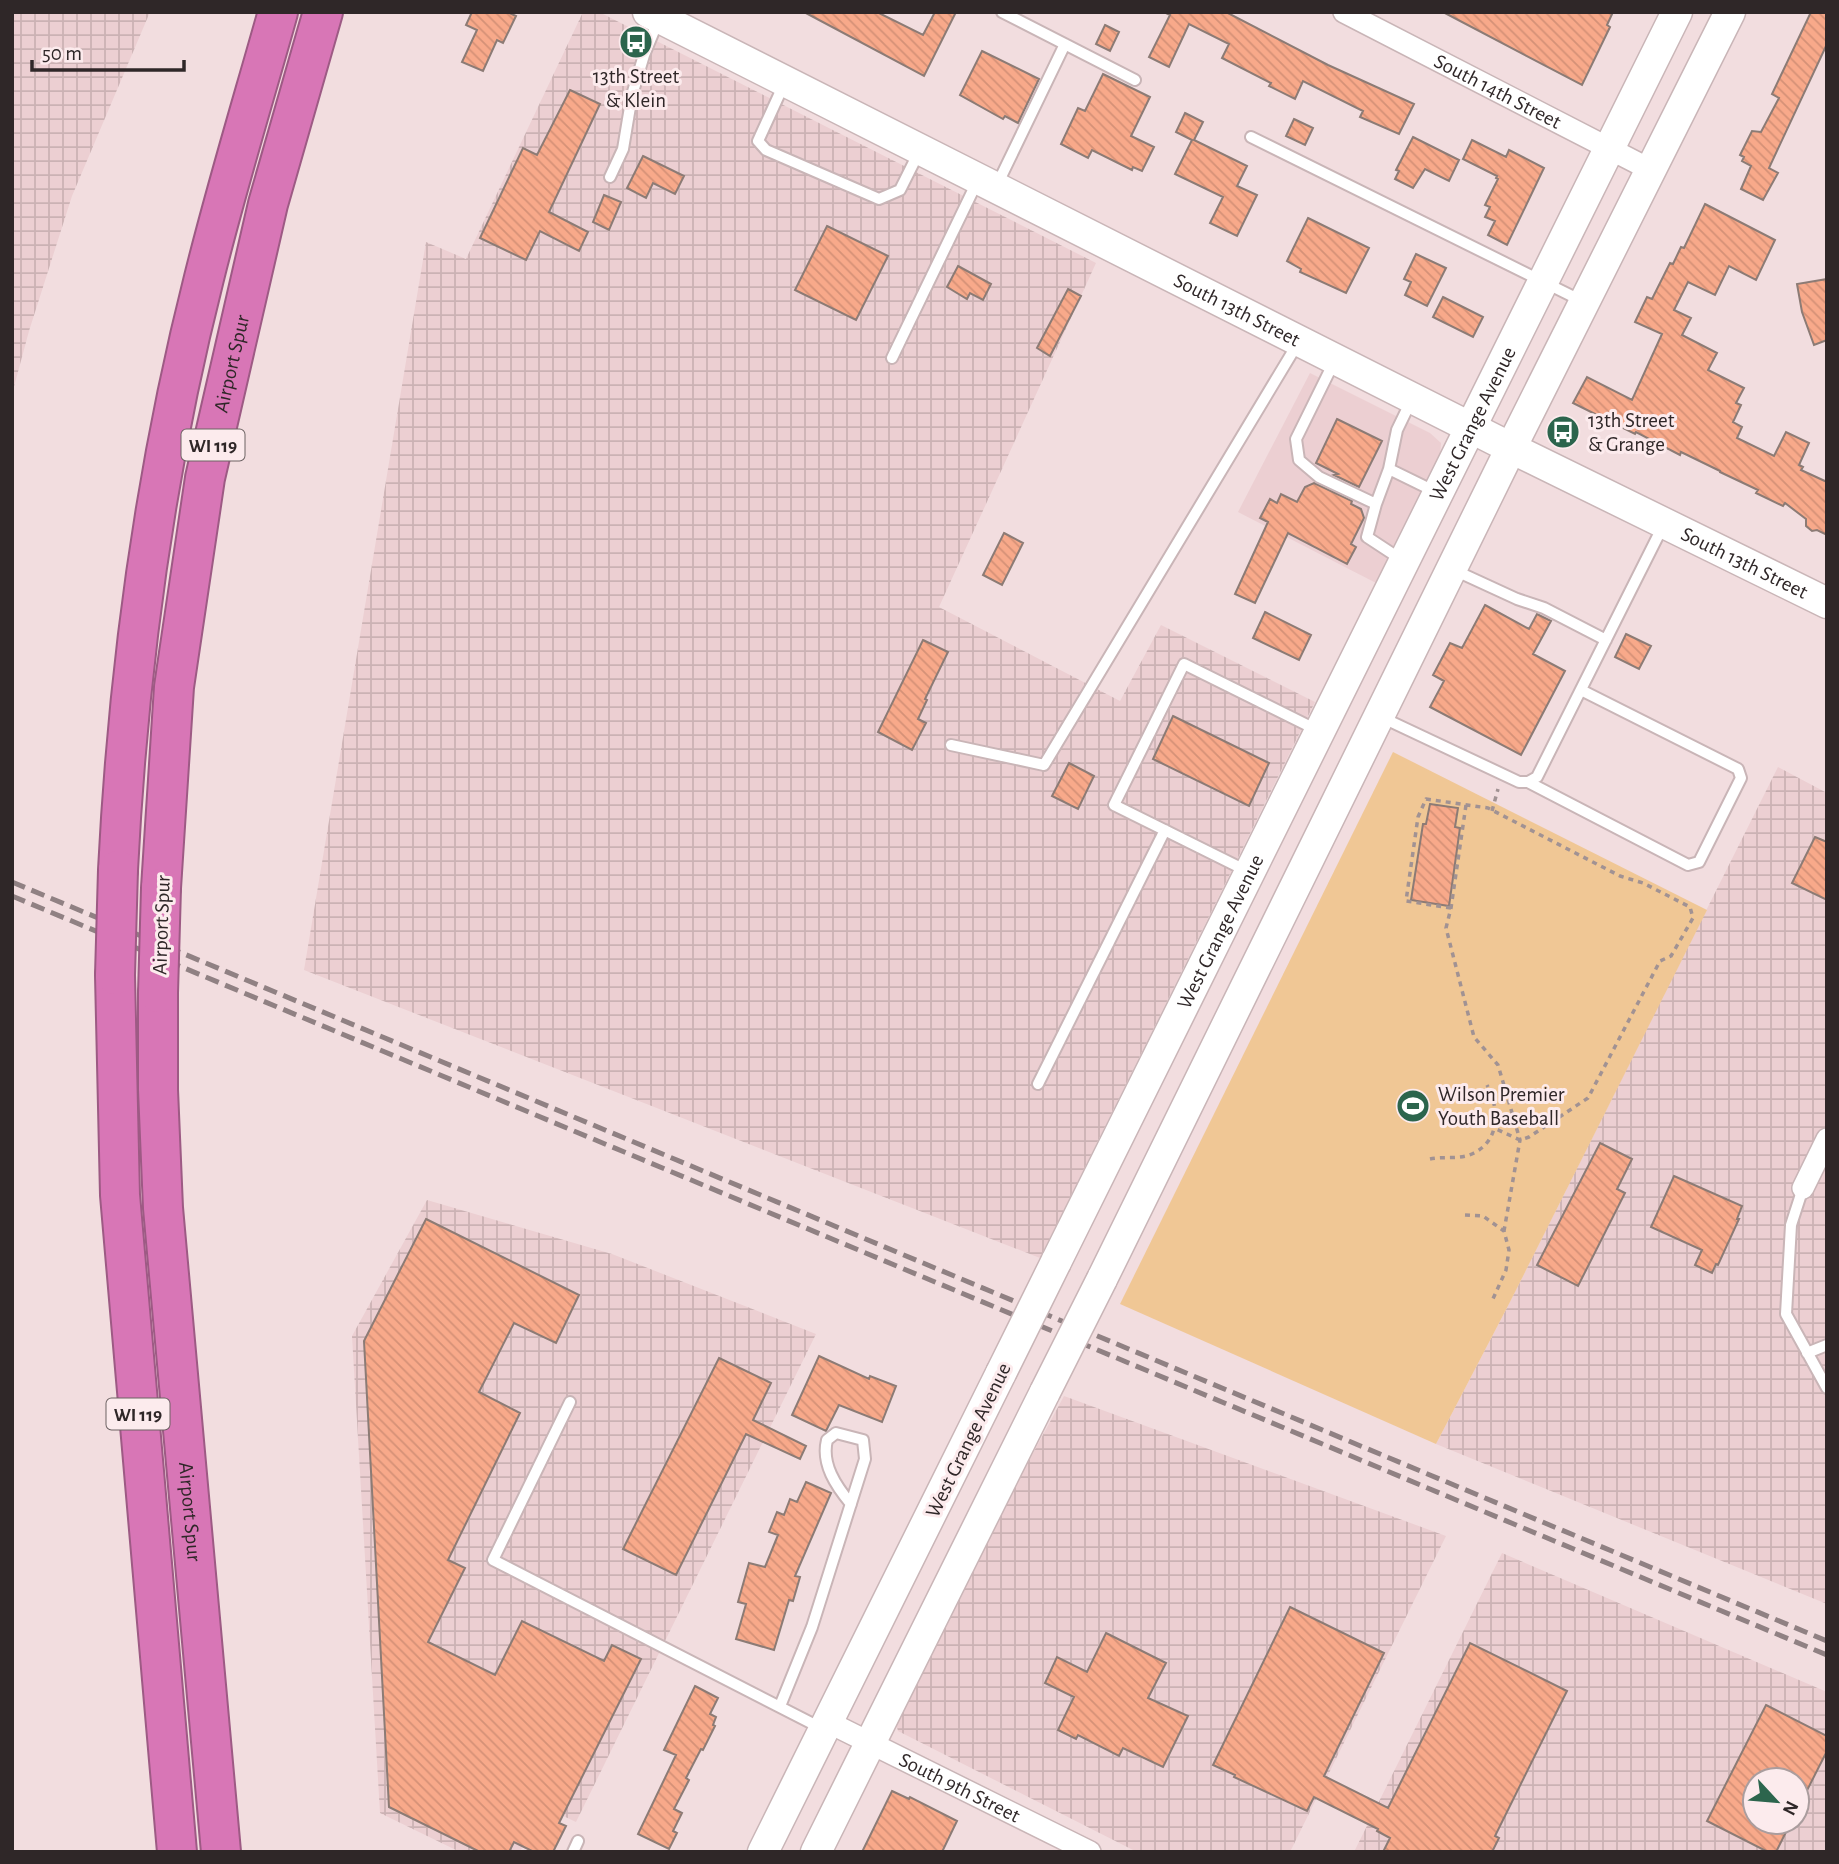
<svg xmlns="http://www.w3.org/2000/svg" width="1839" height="1864" viewBox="0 0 1839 1864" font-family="'Alegreya Sans',sans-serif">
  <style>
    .built { fill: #eccfd2 }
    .industrial { fill: url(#industrial-grid); fill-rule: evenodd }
    .green { fill: #f0c795 }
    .building { fill: url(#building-back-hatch); stroke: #8c7b75; stroke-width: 2 }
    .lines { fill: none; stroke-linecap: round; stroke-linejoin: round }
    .lane-casing { stroke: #c9b5b7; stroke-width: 14 }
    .street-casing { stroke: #c9b5b7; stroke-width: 24 }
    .secondary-casing { stroke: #c9b5b7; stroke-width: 33 }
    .highway-casing { stroke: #9d5a84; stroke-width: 42 }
    .path { stroke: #a19293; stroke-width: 3.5; stroke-dasharray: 5 5; stroke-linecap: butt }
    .lane { stroke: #fff; stroke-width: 10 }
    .street { stroke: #fff; stroke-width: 21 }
    .secondary { stroke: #fff; stroke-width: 30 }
    .highway { stroke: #d876b6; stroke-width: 38 }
    .rail { stroke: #908183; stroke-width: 5; stroke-dasharray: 14 7; stroke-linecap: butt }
    .secondary-bridge-casing { stroke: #c9b5b7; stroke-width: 33; stroke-linecap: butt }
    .highway-bridge-casing { stroke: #9d5a84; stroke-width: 42; stroke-linecap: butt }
    .secondary-bridge { stroke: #fff; stroke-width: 30 }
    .highway-bridge { stroke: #d876b6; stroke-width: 38 }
    .labels { text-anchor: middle; stroke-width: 6; stroke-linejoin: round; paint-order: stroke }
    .shield { fill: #fcebed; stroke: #6c6263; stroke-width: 2 }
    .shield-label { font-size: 19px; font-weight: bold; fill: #2f2728 }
    .poi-label { font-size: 21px; fill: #2f2728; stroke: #fcebed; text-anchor: start }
    .street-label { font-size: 21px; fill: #2f2728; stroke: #fcebed }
  </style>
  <defs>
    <pattern id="industrial-grid" width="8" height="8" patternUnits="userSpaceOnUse" patternTransform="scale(1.75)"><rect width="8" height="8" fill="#eccfd2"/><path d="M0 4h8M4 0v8" fill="none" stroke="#cbb2b4"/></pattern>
    <pattern id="building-back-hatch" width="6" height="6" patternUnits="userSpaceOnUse" patternTransform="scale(1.75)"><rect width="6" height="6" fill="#f8a98a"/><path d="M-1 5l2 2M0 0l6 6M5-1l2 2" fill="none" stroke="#d59177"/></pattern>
  </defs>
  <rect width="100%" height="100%" fill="#f2dddf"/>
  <path class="built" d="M1310 373 1430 433 1441 443 1440 456 1378 584 1238 512Z"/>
  <path class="industrial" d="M12 12H150L72 196 29 331 12 394Z
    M583 12H599L1096 263 939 607 1120 701 1161 625 1315 702 1040 1258 304 970 426 242 466 259Z
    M1778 767 1827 793V1604L1436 1444 1510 1302Z
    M427 1200 612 1254 816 1334 576 1822 542 1806 520 1852H460L380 1813 352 1336Z
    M1064 1396 1446 1536 1290 1852H1137L898 1731 896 1724 899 1717 1026 1466Z
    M1502 1553 1827 1692V1852H1354ZM1755 1780H1797V1822H1755Z"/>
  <path class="green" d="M1393 752 1707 910 1510 1302 1436 1444 1120 1304Z"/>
  <path class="building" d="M472 12H507L516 16 503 43 497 40 483 71 462 62 477 30 466 25Z
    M804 12H877L923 35 935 12H956L924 76Z
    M1164 12H1226L1328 65 1414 104 1399 134 1360 117 1363 111 1303 81 1295 99 1269 86 1271 83 1222 58 1229 44 1189 24 1169 67 1149 57 1170 15Z
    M1443 12H1613L1607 25 1610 27 1582 85Z
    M1811 12H1827V44L1769 168 1778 173 1763 200 1741 189 1751 166 1742 161 1744 157 1740 155 1752 131 1761 132 1779 98 1772 94Z
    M1105 25 1119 32 1110 51 1096 44Z
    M982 51 1039 79 1018 123 1005 116 1003 119 960 95Z
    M1103 74 1150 97 1131 136 1154 147 1142 171 1133 167 1132 170 1092 150 1088 158 1061 144 1078 108 1085 111Z
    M570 90 600 104 549 212 588 232 579 251 540 231 526 260 480 238 523 148 537 155Z
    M1185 113 1203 122 1194 140 1247 166 1237 186 1257 195 1237 236 1210 223 1223 197 1175 174 1192 140 1176 132Z
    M1294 119 1313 128 1305 145 1286 136Z
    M1413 137 1459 160 1449 181 1425 169 1413 188 1395 179 1399 171 1396 170Z
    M1472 140 1506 157 1509 150 1544 168 1507 245 1488 235 1495 221 1485 217 1490 207 1485 205 1498 179 1496 178 1497 176 1463 159Z
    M643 156 684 176 675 194 653 183 646 198 627 188Z
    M604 195 621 202 609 230 593 222Z
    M1705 204 1775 240 1756 280 1729 266 1715 295 1688 282 1674 310 1691 318 1682 335 1717 353 1708 370 1744 388 1736 403 1741 405 1733 422 1742 427 1737 438 1774 456 1786 432 1809 443 1799 465 1803 467 1801 470 1827 482V535L1817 530 1812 531 1806 526V519L1785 503 1783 506 1756 493 1758 490 1720 472V471L1681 452 1680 455 1636 432 1635 434 1573 403 1587 377 1632 400 1662 334 1635 322 1647 297 1652 299 1670 263 1673 264 1681 247 1684 248Z
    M1308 218 1369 248 1346 293 1300 272 1301 269 1287 261Z
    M827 226 888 256 856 320 795 290Z
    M1416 254 1446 268 1427 306 1405 295 1411 282 1404 279Z
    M958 266 991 284 983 300 970 293 967 299 947 287Z
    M1827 279V340L1814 345 1802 312 1797 284Z
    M1068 289 1081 296 1050 356 1037 348Z
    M1443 297 1483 317 1473 337 1433 317Z
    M1337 419 1382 441 1359 487 1334 475 1338 474 1316 463Z
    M1314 483 1352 501 1351 504 1361 509 1364 518 1351 544 1356 547 1347 564 1288 533 1255 603 1235 594 1268 522 1260 518 1270 499 1277 503 1281 494 1297 502 1305 487Z
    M1004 533 1023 543 1002 585 983 575Z
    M1485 605 1529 629 1537 614 1551 621 1533 654 1565 671 1521 755 1430 707 1444 681 1433 675 1450 643 1462 648Z
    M1265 612 1311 635 1299 660 1253 638Z
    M1626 634 1651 646 1639 669 1615 657Z
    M923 640 948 652 925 699 927 700 918 719 926 723 912 750 878 732Z
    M1173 716 1269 763 1249 806 1153 759Z
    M1069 763 1094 776 1078 809 1052 796Z
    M1430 804 1458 808 1455 827 1460 828 1449 906 1411 900 1423 824H1426Z
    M1815 837 1827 842V900L1792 883Z
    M1600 1143 1632 1159 1617 1189 1625 1193 1578 1286 1537 1265Z
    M1674 1176 1742 1206 1737 1219H1739L1718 1265 1716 1264 1712 1273 1695 1265 1702 1250 1651 1227Z
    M426 1219 579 1295 556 1343 514 1323 479 1392 520 1413 448 1560 465 1568 428 1642 495 1675 522 1621 604 1661 612 1645 641 1659 559 1823 566 1826 553 1852H534L514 1842 509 1852H480L389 1807 364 1341Z
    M819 1356 869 1379 870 1376 896 1386 882 1422 839 1405 826 1431 792 1415Z
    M719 1358 771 1383 753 1420 806 1446 800 1459 746 1434 676 1575 623 1549Z
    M806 1482 831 1493 795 1576 800 1577 793 1601 789 1600 774 1650 736 1639 746 1604 738 1602 749 1563 765 1567 778 1535 769 1532 777 1512 784 1515 790 1499 797 1502Z
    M1290 1607 1384 1653 1324 1776 1388 1808 1470 1643 1567 1691 1495 1836 1499 1838 1492 1852H1383L1390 1838 1377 1831 1378 1829 1314 1797 1307 1811 1234 1777 1235 1775 1213 1765Z
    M1106 1633 1166 1663 1148 1698 1188 1716 1163 1767 1123 1748 1119 1756 1078 1735 1076 1739 1058 1730 1074 1697 1045 1683 1057 1657 1087 1672Z
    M695 1686 718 1698 710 1714 716 1717 713 1725 715 1726 703 1750 701 1749 686 1778 689 1780 674 1809 682 1813 673 1831 677 1833 669 1849 638 1834 676 1755 664 1750Z
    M1766 1705 1827 1736V1751L1797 1810V1780H1755V1822H1791L1776 1852H1768L1707 1821Z
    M892 1791 909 1799 910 1797 957 1821 942 1852H862Z"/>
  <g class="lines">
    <defs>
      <path id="lane" d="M1002 12 1135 80
        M784 84 758 141 766 150 879 199 900 190 919 152
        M1251 137 1582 301
        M610 177 623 149 632 95 644 55 658 21
        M996 187 1065 44
        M892 358 977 182
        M1334 362 1296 439 1299 460 1319 477 1376 504 1367 537 1402 560
        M1389 469 1397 430 1412 399
        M1376 504 1389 469 1436 492
        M1454 570 1517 599 1544 608 1606 640
        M1381 717 1519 782H1528L1537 777 1663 526
        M951 745 1044 765 1298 343
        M1528 782 1688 865 1699 862 1741 778 1738 769 1581 690
        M1249 872 1114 805 1184 664 1317 730
        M1038 1084 1165 830
        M1803 1188 1791 1225 1786 1314 1827 1388
        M1807 1353 1827 1345
        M570 1402 493 1560 821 1728
        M780 1706 812 1627 865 1459 863 1440 836 1433 827 1440C821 1464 836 1486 851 1504
        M573 1852 578 1841"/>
      <g id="street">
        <path id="s1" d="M1344 12 1651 170"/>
        <path d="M1803 1188 1827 1139"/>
        <path id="s2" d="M828 1722 1090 1852"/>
      </g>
      <g id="secondary">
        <path id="s3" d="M648 12 1511 448 1827 603"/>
        <path id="s4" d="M1056 1262 1677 12"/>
        <path d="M1102 1279 1511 448 1730 12"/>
        <path d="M763 1852 1001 1373"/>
        <path d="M816 1852 1045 1392"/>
      </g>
      <g id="highway">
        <path d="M118 870C128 671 155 471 204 278 226 189 253 101 278 12"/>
        <path id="s5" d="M161 888 174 687 205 478 268 204 323 12"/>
        <path d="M115 975 120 1195 177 1852"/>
        <path id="s6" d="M158 993V1090L163 1208 221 1852"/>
      </g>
    </defs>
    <use href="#lane" class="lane-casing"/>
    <use href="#street" class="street-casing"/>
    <use href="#secondary" class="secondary-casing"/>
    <use href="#highway" class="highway-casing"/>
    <path class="path" d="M1466 805 1451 908 1446 928 1474 1037 1498 1065 1520 1140 1504 1231
      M1492 811 1498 789
      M1451 908 1406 901 1418 817 1426 799 1488 808 1620 876 1643 883 1690 907 1693 918 1671 956 1660 961 1588 1098 1529 1137 1520 1140 1494 1128
      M1430 1159C1444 1156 1461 1160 1474 1153 1501 1139 1499 1108 1487 1085
      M1465 1215 1483 1216 1504 1231 1509 1250 1506 1270 1492 1301"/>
    <use href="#lane" class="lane"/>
    <use href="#street" class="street"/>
    <use href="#secondary" class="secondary"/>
    <use href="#highway" class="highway"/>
    <path class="rail" d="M12 882 1827 1641
      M12 896 1827 1655"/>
    <defs>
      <path id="secondary-bridge" d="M1001 1373 1056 1262
        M1045 1392 1102 1279"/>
      <path id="highway-bridge" d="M115 975 118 870
        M158 993 161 888"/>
    </defs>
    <use href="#secondary-bridge" class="secondary-bridge-casing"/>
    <use href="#highway-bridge" class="highway-bridge-casing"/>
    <use href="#secondary-bridge" class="secondary-bridge"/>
    <use href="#highway-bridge" class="highway-bridge"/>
  </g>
  <defs>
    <symbol id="bus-disc" viewBox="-11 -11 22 22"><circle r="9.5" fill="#2c654d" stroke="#fcebed"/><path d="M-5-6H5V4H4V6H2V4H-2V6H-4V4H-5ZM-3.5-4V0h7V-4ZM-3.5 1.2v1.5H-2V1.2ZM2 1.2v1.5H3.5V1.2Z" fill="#fff"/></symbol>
    <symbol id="stadium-disc" viewBox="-11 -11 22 22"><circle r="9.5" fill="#2c654d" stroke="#fcebed"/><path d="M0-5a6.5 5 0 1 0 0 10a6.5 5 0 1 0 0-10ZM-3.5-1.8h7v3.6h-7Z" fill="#fff"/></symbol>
  </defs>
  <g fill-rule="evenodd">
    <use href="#bus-disc" x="617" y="23" width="38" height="38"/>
    <use href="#bus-disc" x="1544" y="413" width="38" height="38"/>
    <use href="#stadium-disc" x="1394" y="1087" width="38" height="38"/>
  </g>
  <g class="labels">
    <g class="shield">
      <rect x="181.5" y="429.5" width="63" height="31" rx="5"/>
      <rect x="106.5" y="1398.5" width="63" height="31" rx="5"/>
    </g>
    <g class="shield-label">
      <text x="213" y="452">WI 119</text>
      <text x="138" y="1421">WI 119</text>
    </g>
    <g class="poi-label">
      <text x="636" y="83" text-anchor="middle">13th Street<tspan x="636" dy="24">&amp; Klein</tspan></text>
      <text x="1588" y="427">13th Street<tspan x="1588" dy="24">&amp; Grange</tspan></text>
      <text x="1438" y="1101">Wilson Premier<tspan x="1438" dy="24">Youth Baseball</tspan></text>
    </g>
    <g class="street-label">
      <text dy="7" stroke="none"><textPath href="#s1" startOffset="173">South 14th Street</textPath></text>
      <text dy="7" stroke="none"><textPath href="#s3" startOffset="660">South 13th Street</textPath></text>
      <text dy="7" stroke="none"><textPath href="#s5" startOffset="530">Airport Spur</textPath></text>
      <text dy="7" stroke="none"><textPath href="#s4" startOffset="936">West Grange Avenue</textPath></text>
      <text dy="7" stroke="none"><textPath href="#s3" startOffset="1227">South 13th Street</textPath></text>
      <text transform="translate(161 925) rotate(-88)" y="7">Airport Spur</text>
      <text dy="7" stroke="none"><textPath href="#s4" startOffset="369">West Grange Avenue</textPath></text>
      <text transform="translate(968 1440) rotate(-64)" y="7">West Grange Avenue</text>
      <text dy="7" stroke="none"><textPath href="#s6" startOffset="520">Airport Spur</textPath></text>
      <text dy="7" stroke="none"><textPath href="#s2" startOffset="147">South 9th Street</textPath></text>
    </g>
  </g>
  <rect width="1839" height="1864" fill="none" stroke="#2f2728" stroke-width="28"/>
  <g transform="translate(1776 1801) rotate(116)"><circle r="33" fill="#fcebed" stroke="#aa9d9e" stroke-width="2"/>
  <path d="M0-5L12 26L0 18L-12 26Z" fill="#2c654d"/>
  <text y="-10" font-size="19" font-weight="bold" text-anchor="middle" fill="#2f2728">N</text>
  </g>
  <path d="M32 60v10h152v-10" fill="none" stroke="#2f2728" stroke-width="3.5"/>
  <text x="42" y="60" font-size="21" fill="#2f2728" stroke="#fcebed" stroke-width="5" paint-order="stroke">50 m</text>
</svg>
